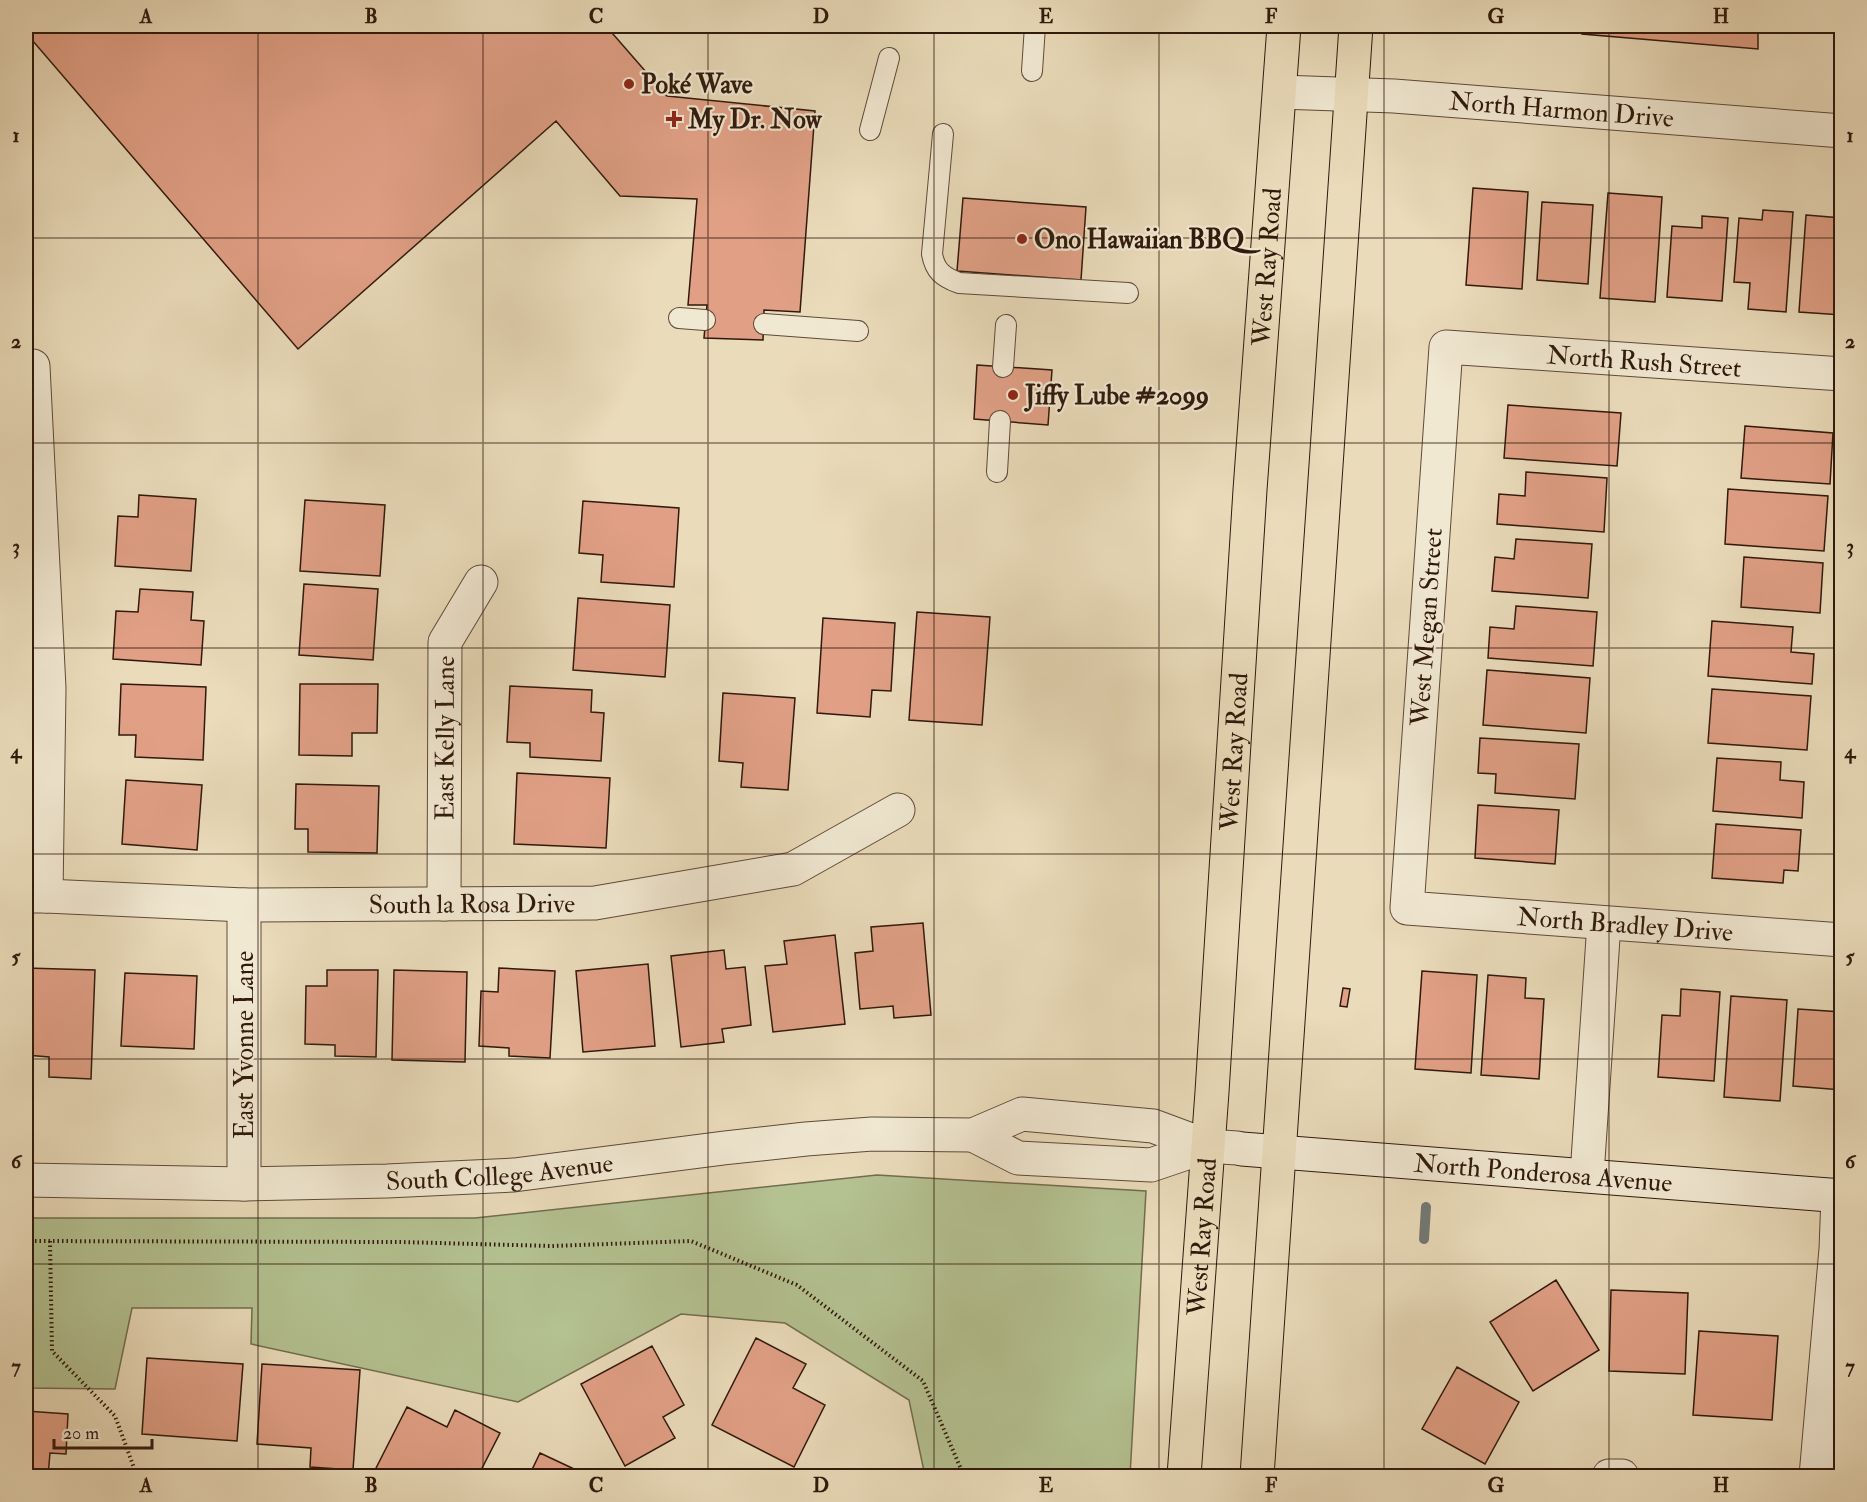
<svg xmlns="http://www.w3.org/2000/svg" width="1867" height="1502" viewBox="0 0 1867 1502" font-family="'IM FELL Double Pica',serif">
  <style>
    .green { fill: #b4c191; stroke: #726d4e; stroke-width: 1.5 }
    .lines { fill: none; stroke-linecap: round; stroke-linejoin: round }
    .stream { stroke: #727875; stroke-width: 10 }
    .building { fill: #e1a086; stroke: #30190c; stroke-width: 1.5 }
    .lane-casing { stroke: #5e4a38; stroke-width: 22 }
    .street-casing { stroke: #5e4a38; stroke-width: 35 }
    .secondary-casing { stroke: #30190c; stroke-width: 35 }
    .primary-casing { stroke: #30190c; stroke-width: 35 }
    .path { stroke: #30190c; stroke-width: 4; stroke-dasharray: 1.5 3; stroke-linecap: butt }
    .lane { stroke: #f1e8d2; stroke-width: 20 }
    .street { stroke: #f1e8d2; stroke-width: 33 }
    .secondary { stroke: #f1e8d2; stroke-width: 33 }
    .primary { stroke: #eadbba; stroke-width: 33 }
    .grid { fill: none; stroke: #30190c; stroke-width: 1.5; stroke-opacity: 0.55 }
    .poi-dot { fill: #8f2418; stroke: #f1e8d2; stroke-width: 2 }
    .labels { text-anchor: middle; stroke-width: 4.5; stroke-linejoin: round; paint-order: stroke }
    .poi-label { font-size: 26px; font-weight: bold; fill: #30190c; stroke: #f1e8d2; text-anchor: start }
    .street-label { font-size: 26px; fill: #30190c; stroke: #f1e8d2 }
    .neatline { fill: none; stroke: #30190c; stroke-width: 2 }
    .grid-label { font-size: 20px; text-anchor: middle; font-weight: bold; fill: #30190c }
  </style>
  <rect width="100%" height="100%" fill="#eadbba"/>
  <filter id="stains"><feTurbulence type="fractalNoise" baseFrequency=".00333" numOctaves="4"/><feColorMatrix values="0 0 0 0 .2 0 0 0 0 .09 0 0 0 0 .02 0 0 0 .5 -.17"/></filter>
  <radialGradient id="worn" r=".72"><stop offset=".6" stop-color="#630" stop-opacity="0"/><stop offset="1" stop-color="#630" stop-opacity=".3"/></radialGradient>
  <path class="green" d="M877 1175 1146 1191 1130 1476H925L909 1400 785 1323 681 1314 518 1402 251 1344 252 1308H132L115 1389 26 1388V1218H475Z"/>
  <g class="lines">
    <path class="stream" d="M1424 1239 1426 1207"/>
  </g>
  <path class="building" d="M26 26H606L667 96 815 111 800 312 764 310 763 340 704 338 707 305H688L697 199 620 196 556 121 298 349 26 33Z
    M1583 26H1758V49L1582 34Z
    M1473 188 1528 192 1522 289 1466 285Z
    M1608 193 1662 197 1655 302 1600 298Z
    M963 198 1086 207 1081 280 957 271Z
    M1542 202 1593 205 1588 284 1537 280Z
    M1763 210 1793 212 1786 312 1748 309 1750 283 1734 282 1739 218 1762 220Z
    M1806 215 1842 218V315L1799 312Z
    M1702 216 1728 218 1722 301 1667 297 1672 226 1702 228Z
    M977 365 1052 370 1048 425 974 419Z
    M1508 405 1621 413 1617 466 1504 458Z
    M1745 426 1833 433 1830 484 1741 478Z
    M1526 472 1607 478 1604 532 1497 524 1499 494 1525 496Z
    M1728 489 1828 496 1824 551 1725 544Z
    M139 495 196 499 191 571 115 566 118 516 138 517Z
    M305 500 385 505 380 576 300 571Z
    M583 501 679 508 674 587 601 582 603 555 579 553Z
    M1516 539 1592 544 1588 598 1492 591 1495 557 1514 559Z
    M1744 557 1823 563 1820 613 1741 607Z
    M304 584 378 589 373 660 299 655Z
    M140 589 193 592 191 620 204 621 201 665 113 659 116 611 138 612Z
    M578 598 670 605 665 677 573 670Z
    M1516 606 1597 612 1593 666 1488 658 1490 627 1514 629Z
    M917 612 990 617 982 725 909 720Z
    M823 618 895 623 891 691 872 690 870 717 817 713Z
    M1712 621 1793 627 1791 652 1814 654 1812 684 1708 676Z
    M1487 670 1590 678 1586 733 1483 725Z
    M121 684 206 687 203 760 135 757 136 735H119Z
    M300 684H378L377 733H352V756L299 755Z
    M510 686 592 690 591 712 604 713 601 761 530 757V743L507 742Z
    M1712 689 1811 696 1807 750 1708 743Z
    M723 693 795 698 788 790 741 787 743 763 719 761Z
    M1480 738 1579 744 1575 799 1495 793 1496 774 1478 773Z
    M1717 758 1781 762 1780 780 1804 782 1802 818 1713 811Z
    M517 773 610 778 606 848 514 844Z
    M126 780 202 785 197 850 122 844Z
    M296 784 379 786 377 853 308 852V829H295Z
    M1478 805 1559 810 1555 864 1475 858Z
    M1716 824 1801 830 1798 871 1784 870 1783 883 1712 878Z
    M923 923 931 1015 894 1018 893 1006 860 1009 855 953 873 951 871 927Z
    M835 935 845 1024 773 1032 765 966 787 964 784 941Z
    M724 950 726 969 745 967 751 1025 722 1029 724 1042 681 1047 671 956Z
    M648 964 655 1046 583 1052 576 971Z
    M26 968 95 970 91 1079 49 1077V1057L26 1055Z
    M499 968 555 971 550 1058 509 1056V1048L479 1046 481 991 498 992Z
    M327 970H378L376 1057 335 1056V1045L305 1044 306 986H327Z
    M394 970 467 972 465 1062 392 1060Z
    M1422 971 1477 975 1471 1073 1415 1069Z
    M125 973 197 976 194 1049 121 1046Z
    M1488 975 1526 978 1525 998 1544 999 1539 1079 1481 1075Z
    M1343 988 1350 989 1347 1007 1340 1006Z
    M1681 989 1720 992 1714 1081 1658 1077 1662 1015 1680 1016Z
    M1731 996 1787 1000 1780 1101 1724 1097Z
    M1798 1009 1842 1012V1090L1793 1086Z
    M1556 1280 1599 1350 1533 1391 1490 1322Z
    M1611 1290 1688 1293 1685 1374 1609 1371Z
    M1699 1331 1778 1336 1772 1420 1693 1415Z
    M756 1338 806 1364 793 1388 825 1405 794 1467 712 1425Z
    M652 1346 684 1405 663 1417 675 1438 625 1466 581 1384Z
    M147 1358 243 1364 237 1441 142 1434Z
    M262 1364 360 1370 353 1470 310 1467 311 1448 257 1444Z
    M1457 1367 1519 1402 1485 1464 1422 1429Z
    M407 1407 447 1427 455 1410 500 1433 478 1476H372Z
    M26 1411 68 1414 66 1454 50 1453 48 1476H26Z
    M540 1453 589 1476H529Z"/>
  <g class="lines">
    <defs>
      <path id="lane" d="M1032 71 1035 26
        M870 130 889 58
        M943 134 932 254C935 271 943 277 959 283L1128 293
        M679 318 705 320
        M764 324 858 331
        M1003 367 1006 325
        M997 472 1000 421"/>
      <g id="street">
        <path id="s1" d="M1280 92 1394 96 1842 131"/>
        <path d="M33 366 49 688 46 896"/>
        <path id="s2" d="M1842 374 1446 347 1407 908 1842 940"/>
        <path id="s3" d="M26 896H46L244 905 595 903 793 869 898 810"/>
        <path id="s4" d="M444 904 445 642 481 582"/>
        <path d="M244 905V1184"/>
        <path d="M973 1135 1018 1158 1151 1165 1207 1146"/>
        <path d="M1587 1175 1604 923"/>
        <path id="s5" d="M26 1180 244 1184 387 1181 514 1175 724 1148 806 1139 872 1134 973 1135 1022 1114 1153 1126 1207 1146 1237 1148"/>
        <path d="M1609 1476H1622"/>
        <path d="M1816 1476 1836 1249 1838 1196"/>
      </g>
      <g id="secondary">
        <path id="s6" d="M1242 1149 1842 1196"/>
      </g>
      <g id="primary">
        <path id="s7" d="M1184 1476 1212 1092 1250 490 1284 26"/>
        <path d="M1257 1476 1356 26"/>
      </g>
    </defs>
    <use href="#lane" class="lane-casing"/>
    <use href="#street" class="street-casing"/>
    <use href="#secondary" class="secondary-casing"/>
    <use href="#primary" class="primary-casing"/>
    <path class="path" d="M26 1241 400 1242 551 1246 691 1241 797 1285 923 1381 964 1476
      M50 1241 52 1351 115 1416 137 1476"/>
    <use href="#lane" class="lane"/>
    <use href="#street" class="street"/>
    <use href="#secondary" class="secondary"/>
    <use href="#primary" class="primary"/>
  </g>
  <path class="grid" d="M258 26V1476M483 26V1476M708 26V1476M934 26V1476M1159 26V1476M1384 26V1476M1609 26V1476M26 238H1842M26 443H1842M26 648H1842M26 854H1842M26 1059H1842M26 1264H1842"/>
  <g class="poi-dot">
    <circle cx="629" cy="84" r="6"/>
    <path d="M671 110h6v6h6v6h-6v6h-6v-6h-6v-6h6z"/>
    <circle cx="1022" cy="239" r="6"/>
    <circle cx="1013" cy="395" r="6"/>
  </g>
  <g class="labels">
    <g class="poi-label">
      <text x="641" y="93">Poké Wave</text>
      <text x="688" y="128">My Dr. Now</text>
      <text x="1034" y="248">Ono Hawaiian BBQ</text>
      <text x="1025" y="404">Jiffy Lube #2099</text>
    </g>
    <g class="street-label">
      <text dy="9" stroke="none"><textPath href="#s1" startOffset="282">North Harmon Drive</textPath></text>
      <text dy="9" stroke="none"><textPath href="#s7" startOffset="1212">West Ray Road</textPath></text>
      <text transform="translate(1644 361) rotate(4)" y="9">North Rush Street</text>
      <text transform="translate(1426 627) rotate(-86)" y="9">West Megan Street</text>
      <text dy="9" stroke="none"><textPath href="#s4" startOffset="166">East Kelly Lane</textPath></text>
      <text dy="9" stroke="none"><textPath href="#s7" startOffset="726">West Ray Road</textPath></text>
      <text dy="9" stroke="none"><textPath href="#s3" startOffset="446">South la Rosa Drive</textPath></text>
      <text dy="9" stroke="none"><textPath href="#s2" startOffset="1178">North Bradley Drive</textPath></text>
      <text transform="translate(244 1045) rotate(-90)" y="9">East Yvonne Lane</text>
      <text dy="9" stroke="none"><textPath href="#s5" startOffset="474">South College Avenue</textPath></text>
      <text dy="9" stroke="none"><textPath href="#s6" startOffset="302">North Ponderosa Avenue</textPath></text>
      <text dy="9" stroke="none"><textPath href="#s7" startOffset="240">West Ray Road</textPath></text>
    </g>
  </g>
  <rect width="1867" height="1502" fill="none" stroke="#eadbba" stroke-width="66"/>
  <path d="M54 1439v9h98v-9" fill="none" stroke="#30190c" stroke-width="3"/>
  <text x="63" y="1439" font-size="18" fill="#30190c" stroke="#f1e8d2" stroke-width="4.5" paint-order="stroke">20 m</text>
  <rect x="33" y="33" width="1801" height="1436" class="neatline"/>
  <g class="grid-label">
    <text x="146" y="23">A</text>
    <text x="371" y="23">B</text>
    <text x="596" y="23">C</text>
    <text x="821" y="23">D</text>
    <text x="1046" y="23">E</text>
    <text x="1271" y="23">F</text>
    <text x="1496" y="23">G</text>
    <text x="1721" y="23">H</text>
    <text x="16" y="142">1</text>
    <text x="1850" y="142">1</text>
    <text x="16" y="348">2</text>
    <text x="1850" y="348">2</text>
    <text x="16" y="553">3</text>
    <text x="1850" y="553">3</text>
    <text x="16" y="758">4</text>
    <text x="1850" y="758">4</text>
    <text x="16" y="963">5</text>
    <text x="1850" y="963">5</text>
    <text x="16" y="1168">6</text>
    <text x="1850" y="1168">6</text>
    <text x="16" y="1373">7</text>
    <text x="1850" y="1373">7</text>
    <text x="146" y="1492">A</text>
    <text x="371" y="1492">B</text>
    <text x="596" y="1492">C</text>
    <text x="821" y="1492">D</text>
    <text x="1046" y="1492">E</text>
    <text x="1271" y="1492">F</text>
    <text x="1496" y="1492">G</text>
    <text x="1721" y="1492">H</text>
  </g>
  <rect width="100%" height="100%" filter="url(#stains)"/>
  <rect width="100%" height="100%" fill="url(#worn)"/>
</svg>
